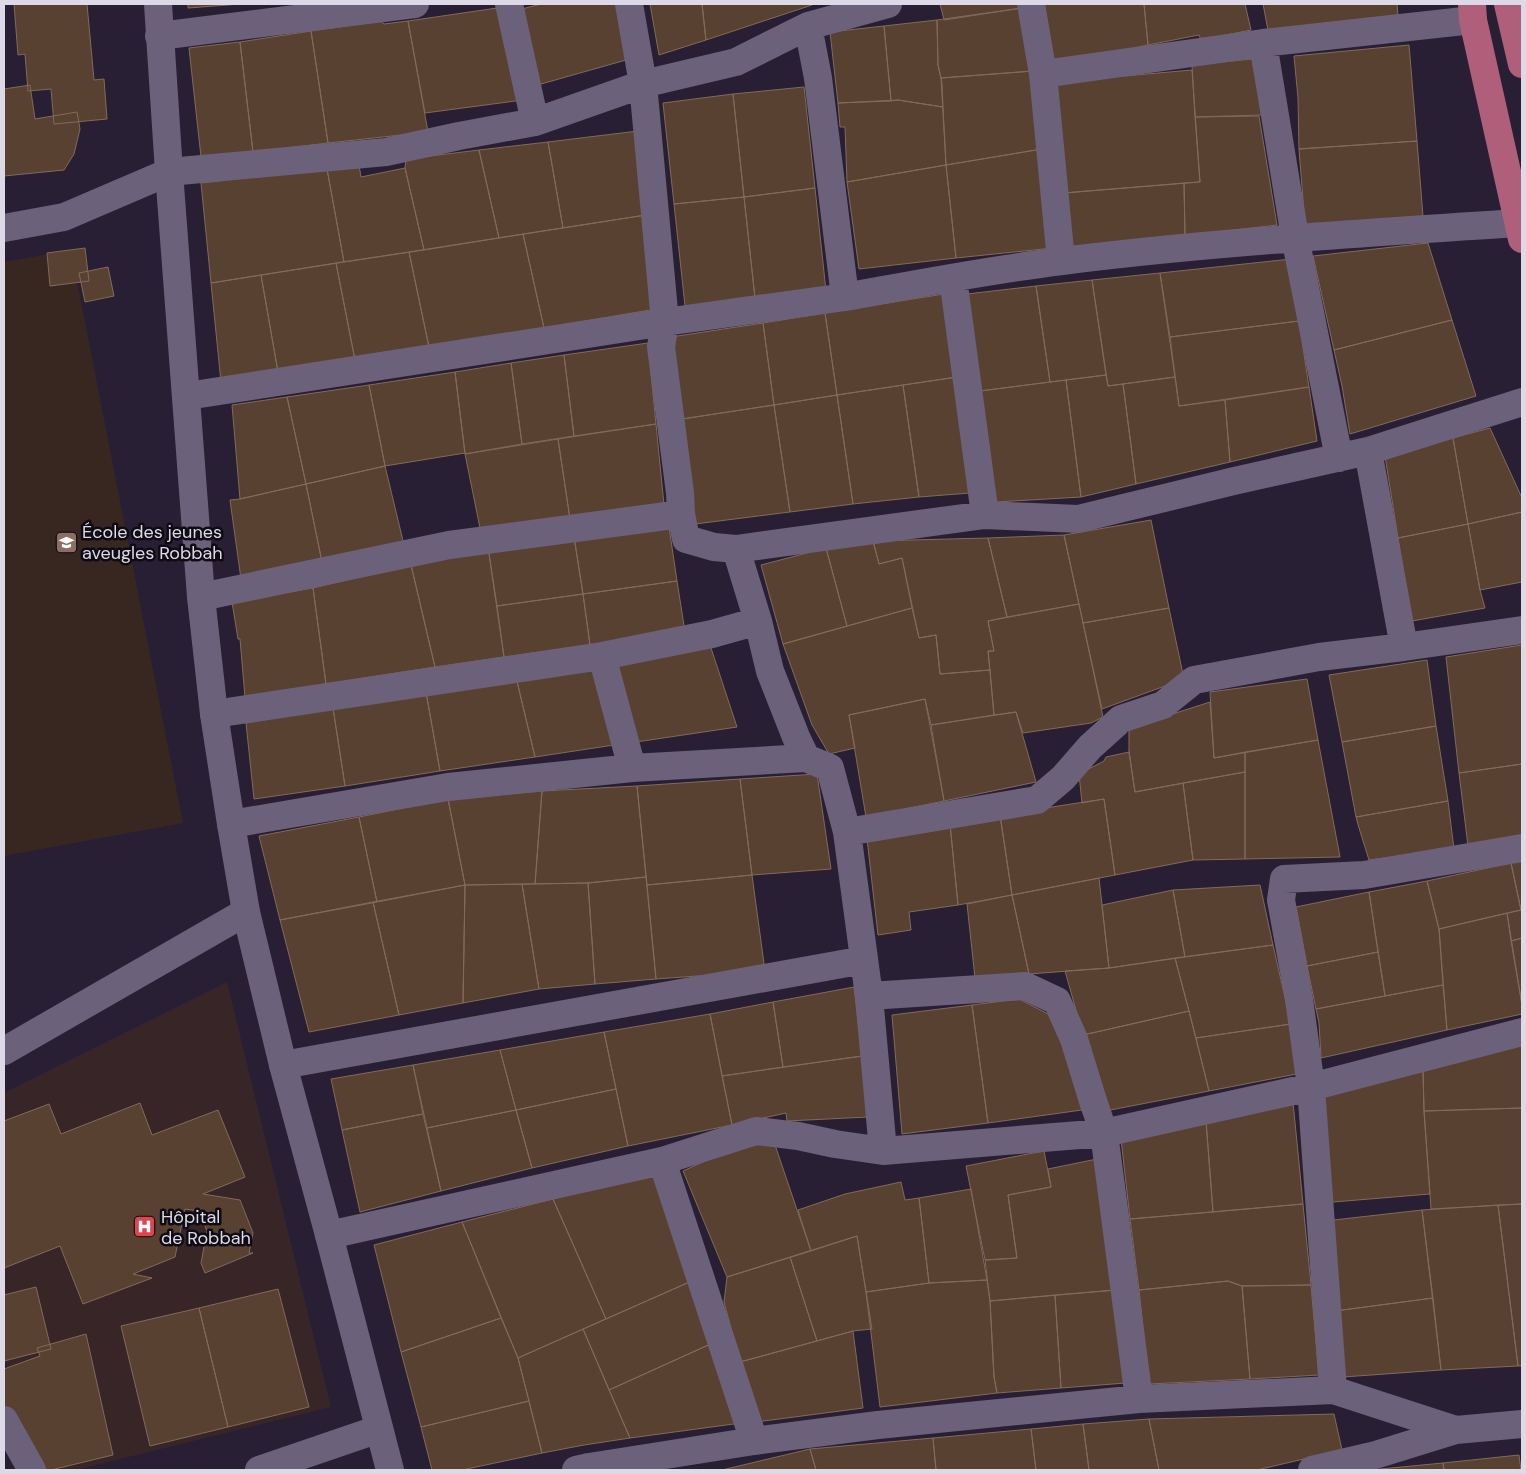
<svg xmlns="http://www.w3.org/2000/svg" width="1526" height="1474" viewBox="0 0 1526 1474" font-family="'DM Sans',sans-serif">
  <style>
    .education { fill: #382620 }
    .medical { fill: #382527 }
    .building { fill: #594132; stroke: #836a5a }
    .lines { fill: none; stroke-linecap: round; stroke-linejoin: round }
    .minor { stroke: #6b617a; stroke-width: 28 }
    .secondary { stroke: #6b617a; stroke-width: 28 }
    .primary { stroke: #b05f7b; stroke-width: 28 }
    .labels { text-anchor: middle; stroke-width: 5; stroke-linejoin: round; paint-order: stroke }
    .poi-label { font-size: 18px; fill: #ded9e7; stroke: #0f0b14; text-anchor: start }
  </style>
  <rect width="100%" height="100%" fill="#281f34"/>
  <path class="education" d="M71 250 183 823 4 856V262Z"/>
  <path class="medical" d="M227 982 331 1407 76 1470H62L4 1361V1093Z"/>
  <path class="building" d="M14 4H87L94 80 104 79 107 119 54 124 51 89 28 91 25 54 18 55Z
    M188 4H241L188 8Z
    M541 4H618L626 60 534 86 518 10Z
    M650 4H702L706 40 659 55Z
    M702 4H812V5L706 40Z
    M940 4H1021L1022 8 944 20Z
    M1041 4H1144L1148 45 1052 65Z
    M1144 4H1245L1251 30 1201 40 1199 35 1148 45Z
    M1263 4H1397L1398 15 1268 30Z
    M504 7 523 100 425 113 408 21Z
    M1022 8 1033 71 941 78 938 65 937 20Z
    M937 20 938 65 942 83 943 107 898 100 891 101 884 26Z
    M381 21 384 24 408 21 428 132 328 143 311 31Z
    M884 26 891 101 838 103 830 32Z
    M311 31 328 143 253 152 240 42Z
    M240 42 253 152 201 157 189 48Z
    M1409 45 1417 141 1299 149 1298 98 1294 56Z
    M1252 59 1262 115 1195 117 1192 65Z
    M1192 70 1200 182 1064 193 1057 82Z
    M1033 71 1042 149 946 165 941 78Z
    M30 85 35 119 77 112 80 129 74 154 64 170 4 176V89Z
    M804 87 815 188 744 197 733 94Z
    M733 94 744 197 674 204 663 103Z
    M898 100 943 107 946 165 847 182 845 127H840L838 103Z
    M1259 116 1277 225 1185 236 1184 183 1200 182 1195 117Z
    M638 131 646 215 563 228 548 142Z
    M1417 141 1423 216 1305 225 1299 149Z
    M548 142 563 228 499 238 479 150Z
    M1042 149 1053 248 956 258 946 165Z
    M479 150 499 238 424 250 405 168 406 159Z
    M359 165 361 177 405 168 424 250 344 262 327 169Z
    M946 165 956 258 859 269 847 182Z
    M327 169 344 262 211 283 201 183Z
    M1184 183 1185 236 1068 247 1064 193Z
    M815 188 826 291 755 298 744 197Z
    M744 197 755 298 685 306 674 204Z
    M646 215 656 309 544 328 523 234Z
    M523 234 544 328 429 347 409 252Z
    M1428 243 1452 320 1334 350 1313 256Z
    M85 248 89 281 50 286 47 253Z
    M409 252 429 347 355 360 336 263Z
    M1291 259 1299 321 1170 337 1160 273Z
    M336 263 355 360 278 372 261 275Z
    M108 267 114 296 85 302 79 273Z
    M1160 273 1175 377 1108 386 1092 280Z
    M261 275 278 372 221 382 211 283Z
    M1092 280 1106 375 1050 382 1036 286Z
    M1036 286 1050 382 980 391 967 294Z
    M944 294 957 377 837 395 825 313Z
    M825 313 837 395 774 405 763 323Z
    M1452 320 1476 396 1350 434 1342 386 1334 350Z
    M1299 321 1309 387 1179 406 1170 337Z
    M763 323 774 405 682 419 671 337Z
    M648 343 656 424 574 436 564 355Z
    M564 355 574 436 522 444 511 363Z
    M511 363 522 444 465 454 455 372Z
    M455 372 465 453 385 466 369 385Z
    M1106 375 1108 386 1123 384 1136 484 1081 497 1066 380Z
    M957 377 970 493 919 497 903 385Z
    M1175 377 1179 406 1225 400 1230 462 1136 484 1123 384Z
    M1066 380 1081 497 996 502 980 391Z
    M369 385 385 466 306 484 287 397Z
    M903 385 919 497 853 504 837 395Z
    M1309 387 1317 441 1230 462 1225 400Z
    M837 395 853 504 790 512 774 405Z
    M287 397 306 484 240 499 232 405Z
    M774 405 790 512 695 524 682 419Z
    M656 424 664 505 570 519 558 439Z
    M1490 428 1522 498V512L1468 524 1453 438Z
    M1453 438 1468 524 1398 538 1385 456Z
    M558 439 570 519 481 533 465 454Z
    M385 466 404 545 322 562 306 484Z
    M306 484 322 562 241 579 230 500 240 499Z
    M1522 512V582L1480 590 1468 524Z
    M1151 520 1169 608 1083 623 1064 535Z
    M1468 524 1480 590 1485 608 1412 621 1398 538Z
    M669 527 677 581 583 594 574 537Z
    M1064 535 1079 604 1007 617 988 538Z
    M574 537 583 594 497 606 488 547Z
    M872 537 879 564 902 558 912 608 847 626 826 548Z
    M988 538 1007 617 988 621 994 651H988L990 670 940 674 936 635 919 638 902 558 879 564 873 541Z
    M488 547 504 657 435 667 411 565Z
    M826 548 847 626 783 644 761 565Z
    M411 565 435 667 326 684 313 588Z
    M677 581 685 632 590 645 583 594Z
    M313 588 326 684 245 697 240 639H238L232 602Z
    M583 594 590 645 504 657 497 606Z
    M1079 604 1103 717 1091 723 1023 733 1016 712 994 715 988 651H994L988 621Z
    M912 608 919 638 936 635 940 674 990 670 994 715 931 725 925 699 849 715 855 748 829 754 812 725 783 644Z
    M1169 608 1184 679 1102 709 1083 623Z
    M709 642 737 727 636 742 614 660Z
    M1522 645V764L1459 773 1446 657Z
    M1427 660 1436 726 1342 742 1329 675Z
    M594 664 614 745 535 757 516 677Z
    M516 677 535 757 440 771 426 692Z
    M1307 679 1318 740 1214 758 1210 692Z
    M426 692 440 771 345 786 333 708Z
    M925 699 944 801 866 817 849 715Z
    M1210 702 1214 758 1245 752V772L1135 792 1129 752V728Z
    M333 708 345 786 254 799 246 723Z
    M1016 712 1036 782 944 801 931 725Z
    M1436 726 1448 801 1356 817 1342 742Z
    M1318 740 1340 857 1245 859V752Z
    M1129 752 1135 792 1183 783 1193 860 1115 875 1104 799 1082 803 1079 774 1104 761 1106 757Z
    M1522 764V838L1468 846 1459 773Z
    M1245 772V859L1193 860 1183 783Z
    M817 774 831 869 752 875 740 779Z
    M740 779 752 875 647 885 637 786Z
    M637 786 646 877 588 883 535 884 542 791Z
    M542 791 535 884 465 885 448 799Z
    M448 799 465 885 377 902 359 817Z
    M1104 799 1115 875 1012 895 1000 815Z
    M1448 801 1454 849 1369 860 1359 828 1356 817Z
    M1000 815 1012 895 958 905 950 824Z
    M359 817 377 902 280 920 259 836Z
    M950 824 958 905 909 912 911 930 878 935 867 839Z
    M1522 860V938L1511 941 1507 913 1521 910 1511 863Z
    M1511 863 1521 910 1439 929 1427 881Z
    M752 875 765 971 656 979 647 885Z
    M646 877 656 979 595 984 588 883Z
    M1099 878 1109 968 1029 974 1012 895Z
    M1427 881 1439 929 1443 985 1385 996 1369 892Z
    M588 883 595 984 539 989 522 884Z
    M522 884 539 989 463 1003 465 885Z
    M465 885 463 1003 399 1015 373 902Z
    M1260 885 1273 945 1185 957 1173 890Z
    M1173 890 1185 957 1109 968 1102 905Z
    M1369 892 1378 952 1307 966 1296 907Z
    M1012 895 1029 974 975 978 967 904Z
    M373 902 399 1015 309 1032 280 920Z
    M1507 913 1522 1005V1014L1447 1030 1439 929Z
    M1522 938V1005L1511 941Z
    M1273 945 1291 1024 1196 1038 1175 958Z
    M1378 952 1385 996 1316 1009 1307 966Z
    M1175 958 1189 1011 1083 1035 1065 971 1109 968Z
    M1443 985 1447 1030 1321 1058 1319 1023 1316 1009Z
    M854 987 862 1056 783 1067 773 1002Z
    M1019 999 1054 1017 1082 1110 988 1123 972 1005Z
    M773 1002 783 1067 722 1076 710 1014Z
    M972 1005 988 1123 902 1134 892 1015Z
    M1189 1011 1209 1091 1105 1111 1083 1035Z
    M710 1014 732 1125 628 1146 604 1032Z
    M1291 1024 1302 1073 1209 1091 1196 1038Z
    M604 1032 616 1089 516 1110 500 1050Z
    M1522 1045V1108L1424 1111 1423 1070Z
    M500 1050 516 1110 427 1128 413 1065Z
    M862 1056 868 1117 787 1121 786 1113 732 1125 722 1076Z
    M413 1065 423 1114 342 1130 331 1079Z
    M1423 1070 1424 1111 1430 1194 1321 1203 1324 1096Z
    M616 1089 628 1146 532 1168 516 1110Z
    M1293 1102 1303 1204 1213 1212 1206 1121Z
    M140 1103 152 1135 218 1110 245 1177 203 1194 240 1200 253 1233 249 1253H253L205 1273 201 1263 207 1231 199 1211 185 1209 175 1257 133 1274 152 1278 83 1304 60 1246 4 1268V1121L49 1104 61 1134Z
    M1522 1108V1204L1431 1209 1424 1111Z
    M516 1110 532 1168 441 1191 427 1128Z
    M423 1114 441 1191 360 1212 342 1130Z
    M1206 1121 1213 1212 1130 1219 1121 1139Z
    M773 1139 811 1251 727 1277 683 1171 745 1143Z
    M1044 1151 1051 1187 1008 1195 1017 1258 985 1260 966 1166Z
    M1097 1159 1116 1290 990 1301 985 1260 1017 1258 1008 1195 1051 1187 1048 1169Z
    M652 1172 694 1280 606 1319 553 1199Z
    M901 1182 905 1200 919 1198 929 1283 866 1292 857 1236 811 1251 798 1210 845 1194Z
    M971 1189 987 1280 929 1283 919 1198Z
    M553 1199 606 1319 518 1358 462 1222Z
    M1303 1204 1311 1285 1242 1286 1228 1281 1139 1290 1130 1219Z
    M1522 1204V1366H1518L1498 1205Z
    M1498 1205 1518 1366 1441 1370 1422 1210Z
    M1422 1210 1433 1298 1335 1311 1325 1221Z
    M462 1222 501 1318 401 1352 374 1245Z
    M857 1236 872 1329 853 1331 817 1341 790 1257Z
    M790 1257 817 1341 740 1362 724 1302 727 1277Z
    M694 1280 715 1342 609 1390 583 1329Z
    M987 1280 990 1301 994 1377 997 1393 880 1407 866 1292 929 1283Z
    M1228 1281 1242 1286 1250 1379 1149 1384 1139 1290Z
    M1311 1285 1319 1375 1250 1379 1242 1286Z
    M36 1287 51 1349 4 1361V1295Z
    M278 1289 309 1407 228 1427 199 1308Z
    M1116 1290 1126 1383 1061 1388 1055 1295Z
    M1055 1295 1061 1388 997 1393 994 1377 990 1301Z
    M1433 1298 1441 1370 1343 1377 1335 1311Z
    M199 1308 228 1427 150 1446 121 1326Z
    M501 1318 518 1358 529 1401 421 1427 401 1352Z
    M583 1329 630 1438 584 1445 542 1453 518 1358Z
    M853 1331 863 1408 756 1422 740 1362Z
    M86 1334 113 1455 51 1470H38L4 1406V1369L40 1356 37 1348Z
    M715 1342 741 1423 630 1438 609 1390Z
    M529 1401 542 1453 462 1470H432L421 1427Z
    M1334 1414 1342 1450 1257 1470H1159L1149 1419Z
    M1149 1419 1159 1470H1089L1083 1424Z
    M1083 1424 1089 1470H1036L1031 1429Z
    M1031 1429 1036 1470H936L933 1438Z
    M933 1438 936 1470H816L810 1449Z
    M810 1449 816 1470H722Z
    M1519 1455 1521 1470H1444L1443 1463Z
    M1443 1463 1444 1470H1370Z"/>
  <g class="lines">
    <path class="minor" d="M509 4 535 122
      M629 4 643 84 665 322 661 347 680 493 681 514 686 539 714 547 736 549 985 515 1078 519 1234 481 1368 451 1522 402
      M1031 4 1043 74 1061 261
      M808 26 888 4
      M159 36 415 4
      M1263 43 1295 237 1339 458
      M1043 74 1263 43 1473 20
      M4 228 64 217 169 172 386 152 459 136 535 122 643 84 736 62 808 26 818 78 845 297C917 284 989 270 1062 261 1214 242 1366 233 1519 223
      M953 278 985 515
      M187 396 665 322 845 297
      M1368 451 1404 647
      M736 549 758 621 770 671 796 737 806 758 830 768 847 832 869 996 883 1151
      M201 597 449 545 681 514
      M602 656 632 768
      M214 714 602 656 712 634 758 621
      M231 824 448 787 632 768 806 758
      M847 832 1037 800 1063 778 1090 747 1121 719 1163 705 1194 680 1319 657 1404 647 1522 630
      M869 996 1025 986 1057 1001 1074 1039 1093 1101 1104 1133 1139 1399
      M4 1051 246 912
      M283 1065 864 960
      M662 1161 754 1441
      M329 1235 662 1161 756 1131 798 1136 835 1144 883 1151 1104 1133 1311 1087 1522 1032
      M1333 1390 1311 1087 1299 999 1281 900 1284 879 1364 875 1522 848
      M4 1420 32 1470
      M259 1470 379 1429
      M576 1470 589 1467 754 1441 878 1425 1139 1399 1333 1390 1456 1430 1522 1424
      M1312 1470 1372 1456 1456 1430"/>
    <path class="secondary" d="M158 4 169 172 201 597 214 714 231 824 246 912 283 1065 329 1235 390 1470"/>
    <path class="primary" d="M1472 4 1473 20 1522 239
      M1508 4 1522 64"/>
  </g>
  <defs>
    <symbol id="school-square" viewBox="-11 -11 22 22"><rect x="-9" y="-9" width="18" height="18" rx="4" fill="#8d6e63" stroke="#0f0b14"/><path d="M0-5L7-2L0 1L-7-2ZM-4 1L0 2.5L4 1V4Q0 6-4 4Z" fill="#fff"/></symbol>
    <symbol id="hospital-square" viewBox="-11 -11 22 22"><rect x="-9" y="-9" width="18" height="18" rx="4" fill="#e0444e" stroke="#0f0b14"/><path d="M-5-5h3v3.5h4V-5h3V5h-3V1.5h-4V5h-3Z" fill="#fff"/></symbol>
  </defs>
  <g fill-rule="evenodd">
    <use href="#school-square" x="54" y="530" width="25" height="25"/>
    <use href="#hospital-square" x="132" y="1214" width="25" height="25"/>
  </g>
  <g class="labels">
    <g class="poi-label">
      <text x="82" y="538">École des jeunes<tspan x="82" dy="21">aveugles Robbah</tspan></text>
      <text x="161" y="1223">Hôpital<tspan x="161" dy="21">de Robbah</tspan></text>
    </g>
  </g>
  <rect width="1526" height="1474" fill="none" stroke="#ded9e7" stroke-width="10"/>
</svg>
